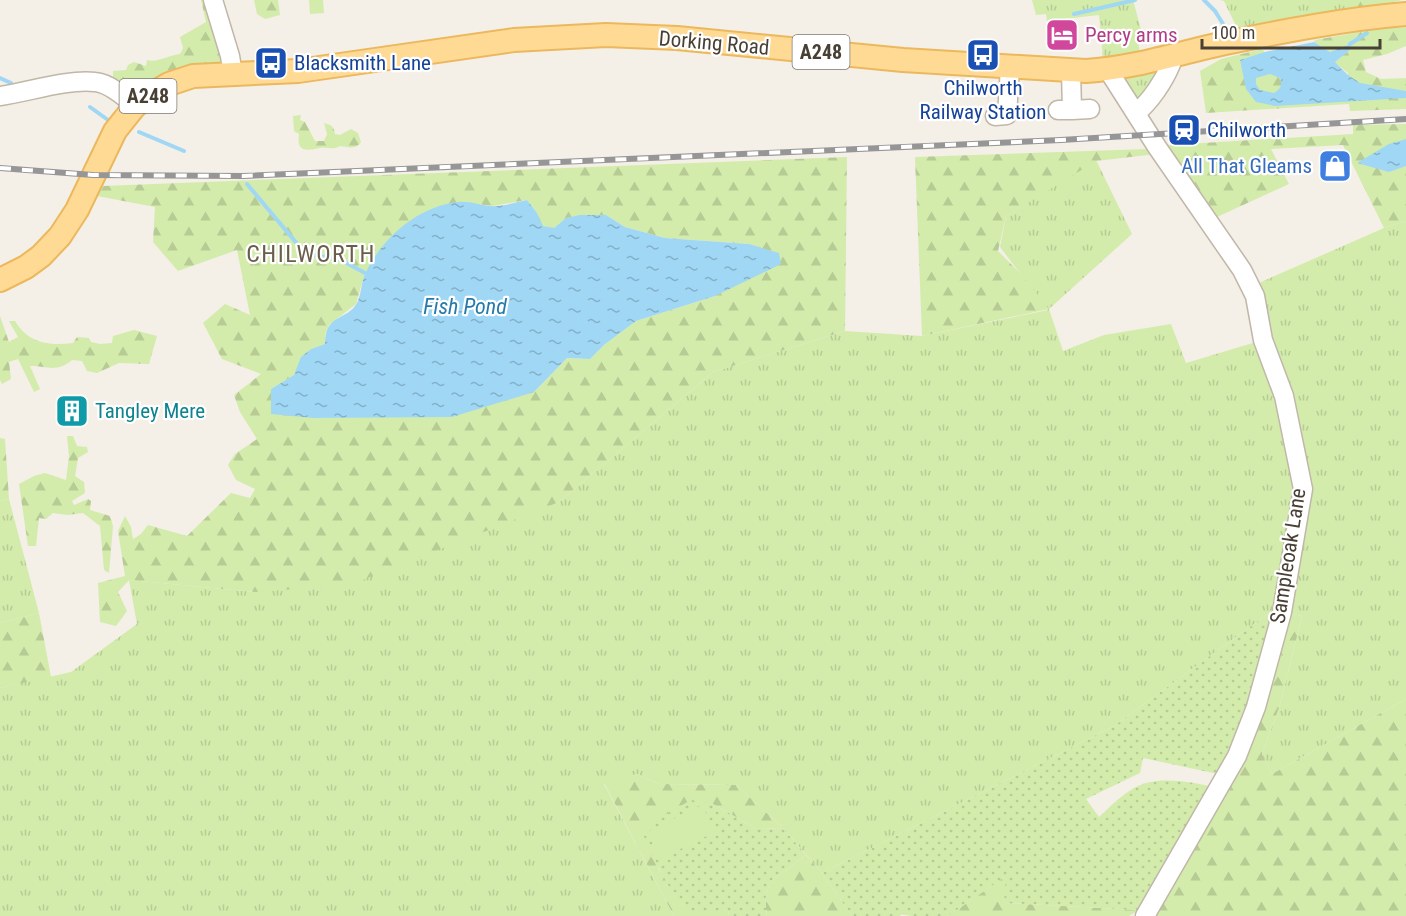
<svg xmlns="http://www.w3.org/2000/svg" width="1406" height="916" viewBox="0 0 1406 916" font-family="'Roboto Condensed',sans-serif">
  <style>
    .grass { fill: url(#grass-tufts) }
    .forest { fill: url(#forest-firs); fill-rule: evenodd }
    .garden { fill: url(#garden-dots) }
    .pitch { fill: #d3ecac }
    .water { fill: url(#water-ripples); fill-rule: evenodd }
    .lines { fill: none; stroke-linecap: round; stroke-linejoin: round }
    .stream { stroke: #9fd7f5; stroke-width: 4 }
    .minor-casing { stroke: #c1b7a8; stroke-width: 21 }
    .major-casing { stroke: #ecb85d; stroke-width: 26 }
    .minor { stroke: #fff; stroke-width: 18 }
    .major { stroke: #ffda95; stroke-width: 22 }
    .rail-casing { stroke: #969696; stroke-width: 6 }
    .rail { stroke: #fff; stroke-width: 4; stroke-dasharray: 11; stroke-linecap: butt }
    .labels { text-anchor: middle; stroke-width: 4.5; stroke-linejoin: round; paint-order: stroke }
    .shield { fill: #fff; stroke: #7f7972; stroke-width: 1.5 }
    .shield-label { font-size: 20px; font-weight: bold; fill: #483f35 }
    .hotel-label { font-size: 21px; fill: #b23c85; stroke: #fff; text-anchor: start }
    .street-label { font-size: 21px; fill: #483f35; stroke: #fff }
    .transit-label { font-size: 21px; fill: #164399; stroke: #fff; text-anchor: start }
    .shop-label { font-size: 21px; fill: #366cbe; stroke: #fff; text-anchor: end }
    .culture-label { font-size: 21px; fill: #0d838f; stroke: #fff; text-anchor: start }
    .water-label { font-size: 22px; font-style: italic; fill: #247aab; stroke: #fff }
    .quarter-label { font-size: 24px; letter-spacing: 1.5px; fill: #6b5d4b; stroke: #fff }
  </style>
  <defs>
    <pattern id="grass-tufts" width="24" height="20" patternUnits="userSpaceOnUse" patternTransform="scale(1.5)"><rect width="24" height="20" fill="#d3ecac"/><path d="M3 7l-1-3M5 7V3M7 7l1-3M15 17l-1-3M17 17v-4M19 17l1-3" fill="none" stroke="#b7cb95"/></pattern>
    <pattern id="forest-firs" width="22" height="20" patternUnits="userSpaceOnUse" patternTransform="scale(1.5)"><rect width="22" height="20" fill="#d3ecac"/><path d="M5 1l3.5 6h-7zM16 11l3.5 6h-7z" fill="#b7cb95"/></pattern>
    <pattern id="garden-dots" width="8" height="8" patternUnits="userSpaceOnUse" patternTransform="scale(1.5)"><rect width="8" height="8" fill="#d3ecac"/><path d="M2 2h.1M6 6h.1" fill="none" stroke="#b7cb95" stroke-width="1.8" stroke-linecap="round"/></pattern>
    <pattern id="water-ripples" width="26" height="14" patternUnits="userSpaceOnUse" patternTransform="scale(1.5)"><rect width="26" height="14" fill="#9fd7f5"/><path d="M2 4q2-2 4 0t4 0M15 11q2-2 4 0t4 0" fill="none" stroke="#84b0c7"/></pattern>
  </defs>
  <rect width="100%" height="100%" fill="#f4efe7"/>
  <path class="grass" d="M1032 0H1133L1142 33 1140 34 1141 41 1138 42 1140 52 1103 59 1099 15 1047 21 1046 14 1036 15Z
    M1220 0H1347L1350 14 1237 28 1224 1Z
    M1169 57 1140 110 1108 70Z
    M1096 160 1132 234 1049 309 1063 351 1104 335 1171 324 1186 363 1263 340 1255 296 1261 282 1384 228 1406 221V699L1272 774 1262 754 1280 705 1302 616 1273 610 1114 726 822 873 783 828 736 785 659 784 637 774 604 784 674 916H0V688L71 672 137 624 129 580 255 592 559 502 713 372 845 331 922 336 1048 310 1000 247 1006 216Z
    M9 499 39 613 0 623V501Z"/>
  <path class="forest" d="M201 0H215L227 59 217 64 143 88 113 92V71L126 70 128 65 134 62 146 66 147 60C157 63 169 55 180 54L183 48 180 37 206 22Z
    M254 0H278L280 15 265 19 257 14Z
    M309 0H323L324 13 310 14Z
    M1346 0H1402L1350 14Z
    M1406 27V46L1387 54 1363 60 1366 72 1381 79 1406 78V109L1350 111 1349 104 1206 113 1200 71 1221 59 1262 49 1292 86 1348 82V73L1334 62 1351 49 1350 44 1330 52 1314 42 1315 40 1377 29Z
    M301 115 300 120 305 122 315 141H324L327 134 324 123C331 125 334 126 335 134L340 135 351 129 358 133 361 142C356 150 348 147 340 146 332 151 328 146 320 148 308 150 296 154 299 134L294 131 293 116Z
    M1406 124V221L1384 228 1343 145 1271 149 1289 184 1217 217 1200 209 1159 149 1170 145 1353 134V125Z
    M1147 149 1156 154 1096 161 1006 216 998 251 1021 274 1049 309 922 336 915 157Z
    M847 157 845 331 713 372 559 502 350 585 255 592 129 580 118 592 127 611 116 626 100 622 98 583 125 576 118 531 125 516 131 527 133 539 141 534 148 525 187 536 231 493 250 498 255 489 236 480 228 465 235 454 257 439 240 412 234 395 261 374 222 359 203 323 225 304 250 315 237 250 178 271 153 242 155 207 97 196 103 186ZM527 200 537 213 542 226 554 228 566 218 606 215 625 227 665 238 749 244 715 296 636 321 604 345 590 359 567 358 534 392 362 417 314 418 271 389 294 375 311 349 325 344V335L329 325 356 304 365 273 461 202 493 206Z
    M0 316 9 342 18 337 9 321H15C28 343 48 346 73 343L77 337 89 338 91 342 100 344 112 343 113 336 134 330 157 336 149 364 119 363 97 373 87 371 82 361 72 360C57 373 48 366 30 366L40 389 34 392 18 359 9 362 11 379 2 384 0 380Z
    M67 436H73L77 446 87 447 88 452 78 458 75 476 84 482 85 493 72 501 74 505 88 499 91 501 90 510 110 516 113 526 109 573 104 570 100 526 83 513 67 515 53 513 46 519 39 518 36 546H28L19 484 34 476 45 473 66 480 69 456Z
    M0 438 5 439 9 499 0 501Z
    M1273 610 1302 616 1280 705 1262 754 1272 774 1406 699V916H1151L1267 694 1253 682Z
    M39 613 51 677 0 688V623Z
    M637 774 659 784 736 785 783 828 757 829 711 803 658 868 684 905 699 914 728 910 729 916H674L604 783Z
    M806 855 822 873 852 916H767L765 900 770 882Z
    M1007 875 1004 903 1139 910 1129 916H948Z"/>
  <path class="garden" d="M1273 610 1253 681 1258 687 1236 747 1218 774 1143 758 1140 773 1086 799 1099 817C1109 808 1119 797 1131 790 1153 775 1185 781 1209 786L1147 903 1139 910 1004 903 1006 876 948 916H910L902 914 900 916H852L822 873 1114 726Z
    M691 800 711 803 757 829 783 828 806 855 770 882 765 900 767 916H729L728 910C720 911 708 915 699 914 675 910 652 854 643 834L659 818Z"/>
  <path class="pitch" d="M702 805 715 832 660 859 647 832Z"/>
  <path class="water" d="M1314 42 1330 52 1350 44 1351 49 1335 62 1348 75 1360 83 1406 91V98L1275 106 1256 102 1246 89 1240 60 1265 52ZM1270 74 1280 78C1283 86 1280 89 1274 93L1260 90 1256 84V78Z
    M1406 139V166L1389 172 1357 163 1389 144Z
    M527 200 537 213 543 226 554 228 566 218 580 215H606L625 227 665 238 749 244 779 253 781 264 715 296 636 321 604 345 590 359 567 358 534 392 452 417 314 418 271 414V389L294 375 301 357 311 349 325 344C325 313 347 321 357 303 362 293 361 281 366 272 383 237 419 206 458 202 469 201 480 205 490 206 502 207 516 202 527 200Z"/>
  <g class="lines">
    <path class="stream" d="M1204 0 1215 11 1228 32
      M1074 14 1135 0
      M1350 44 1367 33
      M0 78 11 83
      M90 107 108 120
      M139 132 184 151
      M247 184 299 246 315 255 341 260 365 273"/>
    <defs>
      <path id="minor" d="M213 0 230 56 233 74
        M1108 70 1157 147 1242 270 1255 296 1263 340 1284 396 1303 489 1282 612 1256 707 1237 756 1145 916
        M0 96C29 92 66 79 95 82 109 83 125 97 135 106
        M1058 110H1072L1071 71
        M1072 110 1090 109
        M1136 113C1150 102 1164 81 1171 64L1169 57
        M995 116 1007 115 1010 68"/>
      <path id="major" d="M0 280 26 267 41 256 60 236 77 210 115 131 135 106 145 98 169 84 193 76 298 71 514 40 606 35 677 38 903 60 1086 71C1134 68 1179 53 1225 43 1284 31 1346 19 1406 14"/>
    </defs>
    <use href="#minor" class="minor-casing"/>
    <use href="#major" class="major-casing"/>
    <use href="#minor" class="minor"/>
    <use href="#major" class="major"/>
    <defs>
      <path id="rail" d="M0 168 93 175 243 176 1061 140 1406 119"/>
    </defs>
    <use href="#rail" class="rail-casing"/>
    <use href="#rail" class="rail"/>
  </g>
  <defs>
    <symbol id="hotel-square" viewBox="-11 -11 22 22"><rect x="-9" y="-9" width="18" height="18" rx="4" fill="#d1479c" stroke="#fff"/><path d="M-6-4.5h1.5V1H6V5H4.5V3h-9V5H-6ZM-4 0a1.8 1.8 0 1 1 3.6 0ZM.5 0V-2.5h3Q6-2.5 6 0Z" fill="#fff"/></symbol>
    <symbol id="bus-square" viewBox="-11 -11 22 22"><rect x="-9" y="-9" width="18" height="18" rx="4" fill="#1a4fb4" stroke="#fff"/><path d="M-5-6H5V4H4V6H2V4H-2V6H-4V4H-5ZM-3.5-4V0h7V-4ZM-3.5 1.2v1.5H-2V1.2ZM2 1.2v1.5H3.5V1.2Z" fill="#fff"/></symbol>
    <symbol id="station-square" viewBox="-11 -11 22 22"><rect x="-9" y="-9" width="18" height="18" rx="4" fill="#1a4fb4" stroke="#fff"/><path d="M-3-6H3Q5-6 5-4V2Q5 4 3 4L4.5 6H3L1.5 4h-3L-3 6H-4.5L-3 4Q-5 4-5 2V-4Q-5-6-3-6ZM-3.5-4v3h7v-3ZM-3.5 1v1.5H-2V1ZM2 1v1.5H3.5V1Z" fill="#fff"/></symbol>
    <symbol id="shop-square" viewBox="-11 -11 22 22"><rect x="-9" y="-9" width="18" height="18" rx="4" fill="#3f7fe0" stroke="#fff"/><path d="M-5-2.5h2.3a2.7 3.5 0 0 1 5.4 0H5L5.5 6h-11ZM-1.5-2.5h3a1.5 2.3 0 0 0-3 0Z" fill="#fff"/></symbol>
    <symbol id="building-square" viewBox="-11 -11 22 22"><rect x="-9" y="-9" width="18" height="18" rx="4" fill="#0f9aa8" stroke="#fff"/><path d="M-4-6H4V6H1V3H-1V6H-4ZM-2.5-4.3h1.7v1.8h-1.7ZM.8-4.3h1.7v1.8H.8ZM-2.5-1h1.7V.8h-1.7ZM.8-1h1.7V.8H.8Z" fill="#fff"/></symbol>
  </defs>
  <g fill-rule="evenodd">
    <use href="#hotel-square" x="1043" y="16" width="38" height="38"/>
    <use href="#bus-square" x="964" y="36" width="38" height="38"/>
    <use href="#bus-square" x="252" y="44" width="38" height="38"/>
    <use href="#station-square" x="1165" y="111" width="38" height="38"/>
    <use href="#shop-square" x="1316" y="147" width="38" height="38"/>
    <use href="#building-square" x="53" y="392" width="38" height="38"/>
  </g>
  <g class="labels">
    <g class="shield">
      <rect x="792.5" y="35" width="57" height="34" rx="4.5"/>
      <rect x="119.5" y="79" width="57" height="34" rx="4.5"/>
    </g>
    <g class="shield-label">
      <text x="821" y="59">A248</text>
      <text x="148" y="103">A248</text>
    </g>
    <g class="hotel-label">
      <text x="1085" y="42">Percy arms</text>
    </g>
    <g class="street-label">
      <text transform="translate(714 43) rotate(5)" y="7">Dorking Road</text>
      <text transform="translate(1288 556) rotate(-81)" y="7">Sampleoak Lane</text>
    </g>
    <g class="transit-label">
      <text x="294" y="70">Blacksmith Lane</text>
      <text x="983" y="95" text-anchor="middle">Chilworth<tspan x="983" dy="24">Railway Station</tspan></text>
      <text x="1207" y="137">Chilworth</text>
    </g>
    <g class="shop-label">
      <text x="1312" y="173">All That Gleams</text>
    </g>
    <g class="culture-label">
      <text x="95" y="418">Tangley Mere</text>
    </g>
    <g class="water-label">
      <text x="465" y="314">Fish Pond</text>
    </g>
    <g class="quarter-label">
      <text x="311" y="262">CHILWORTH</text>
    </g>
  </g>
  <path d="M1202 39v9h178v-9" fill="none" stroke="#483f35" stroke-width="3"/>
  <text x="1211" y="39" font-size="18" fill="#483f35" stroke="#ffffff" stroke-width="4.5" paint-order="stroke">100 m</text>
</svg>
